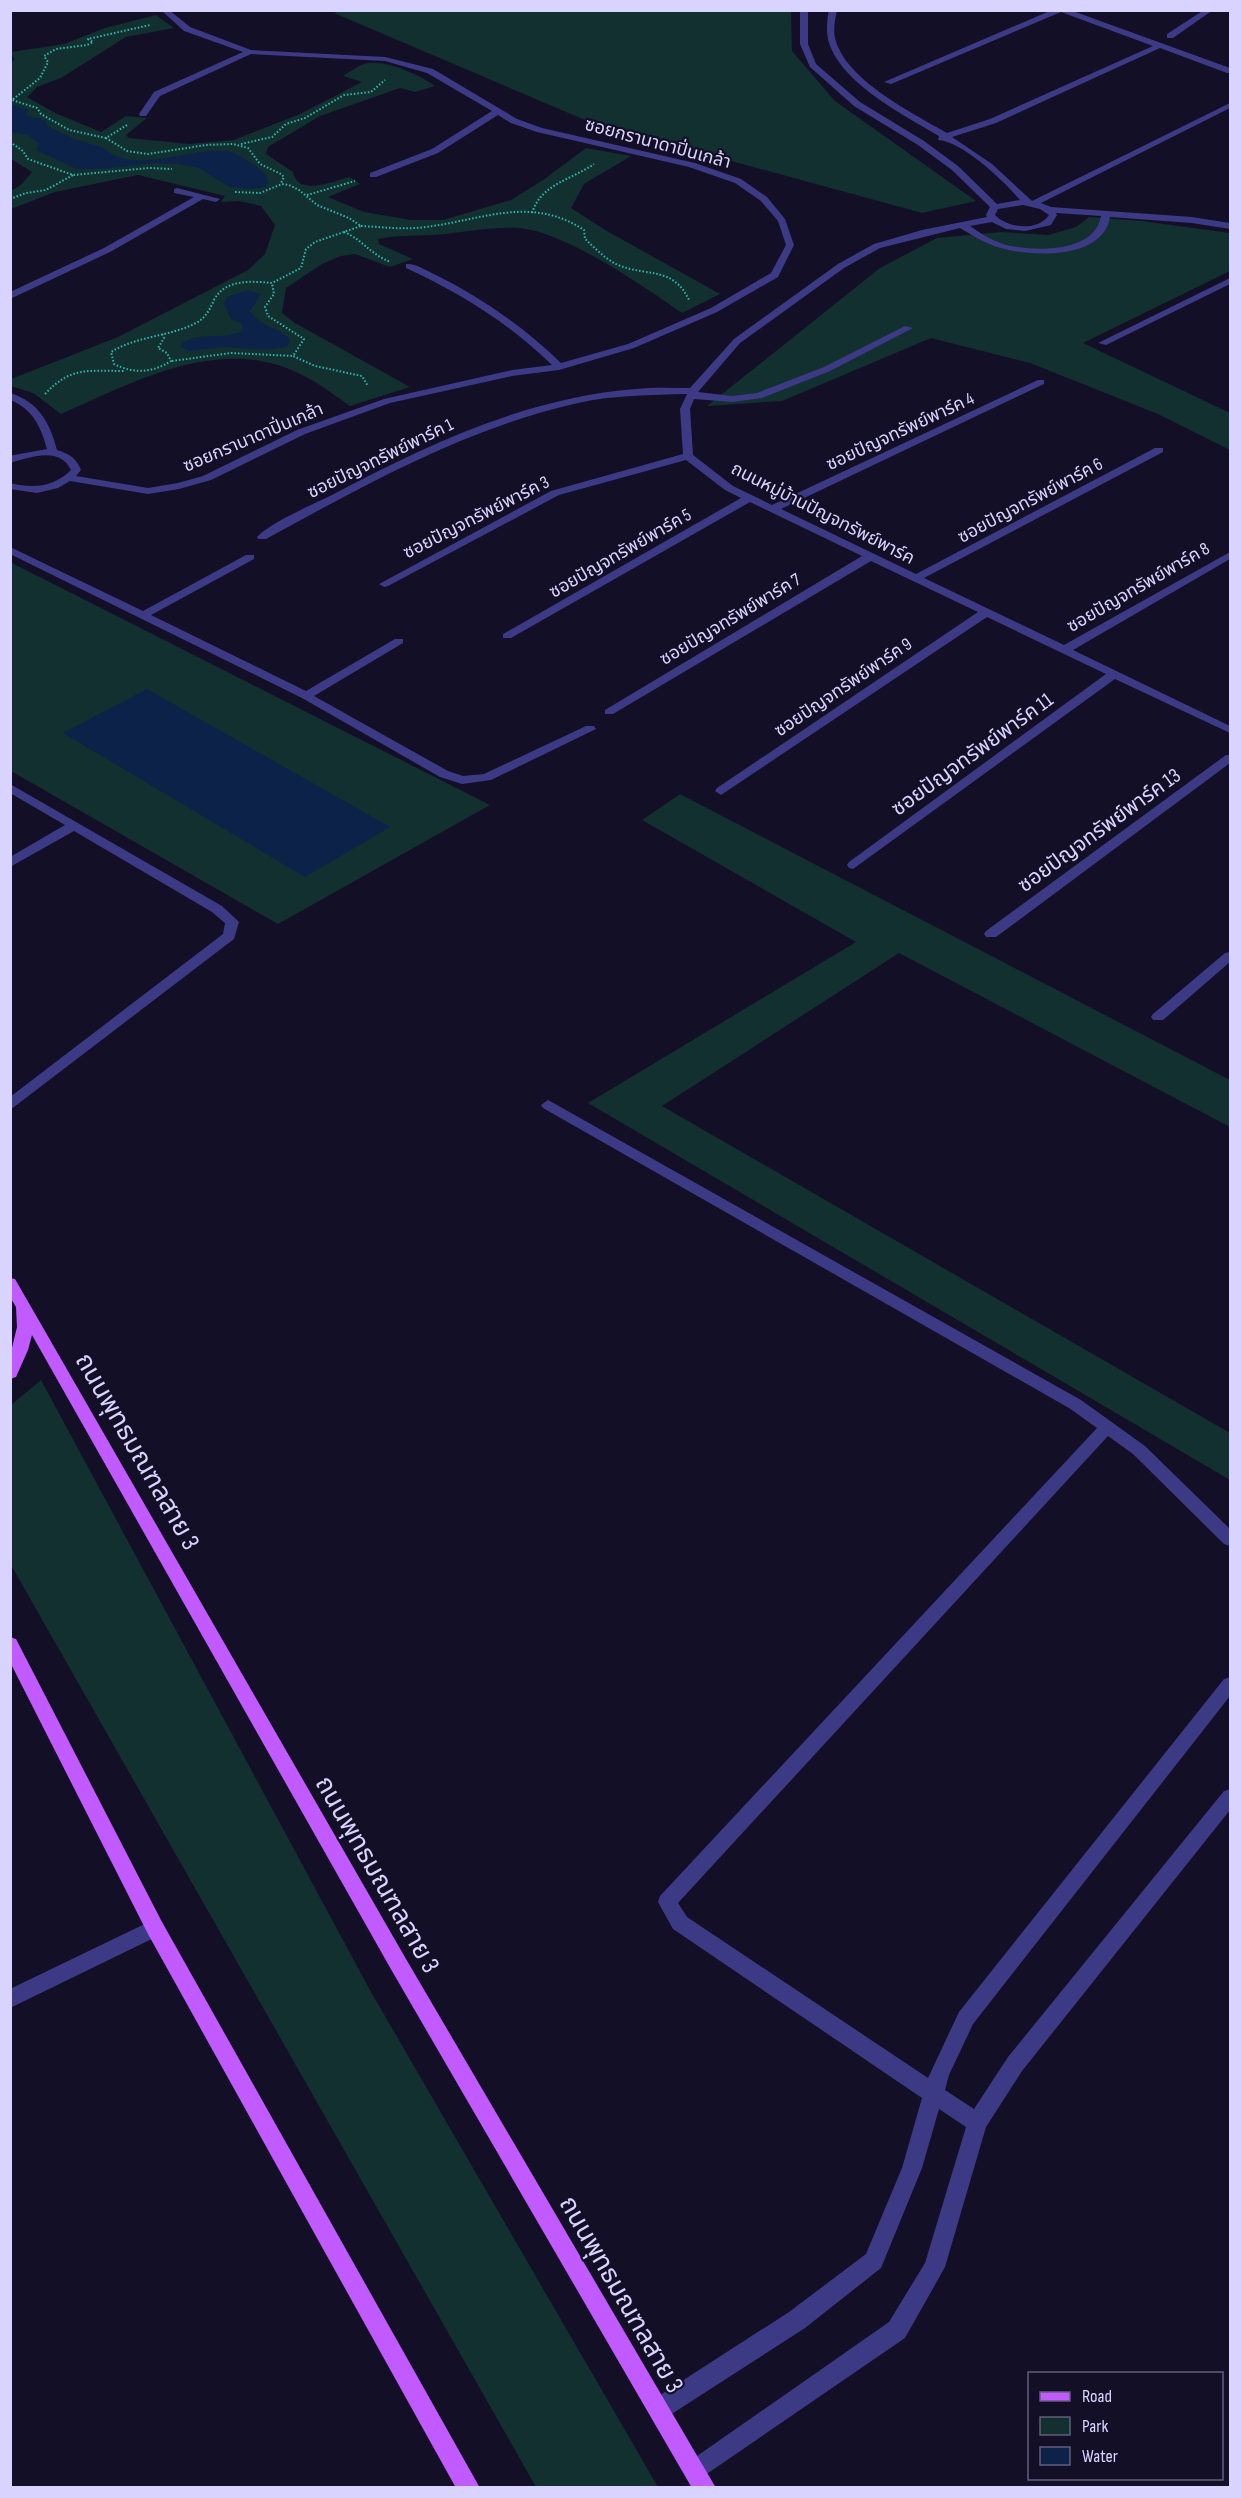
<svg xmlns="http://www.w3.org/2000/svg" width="1241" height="2498" viewBox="0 0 1241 2498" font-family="'Sofia Sans Condensed','Noto Sans Thai',sans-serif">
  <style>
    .green { fill: #12302f }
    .water { fill: #0c2248 }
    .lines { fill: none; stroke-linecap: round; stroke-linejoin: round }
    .path { stroke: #2fb8b0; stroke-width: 2; stroke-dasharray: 1.5 2; stroke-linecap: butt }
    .minor { fill: #3d3a85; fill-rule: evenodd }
    .major { fill: #c25bff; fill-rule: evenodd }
    .labels { text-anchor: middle; stroke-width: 4.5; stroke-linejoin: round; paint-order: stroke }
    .far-street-label { font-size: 18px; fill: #d9d4ff; stroke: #130f26 }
    .street-label { font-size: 21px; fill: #d9d4ff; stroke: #130f26 }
    .near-street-label { font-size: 26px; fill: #d9d4ff; stroke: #130f26 }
  </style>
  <rect width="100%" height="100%" fill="#130f26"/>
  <path class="green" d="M341 11H791L792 51 835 101 976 201 922 213 592 123 334 13Z
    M156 15 174 28 126 37 61 78 37 87 27 97 55 113 101 132 126 116 147 118 126 135 129 138 189 144 234 140 300 114 362 82 343 76C350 72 360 64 368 63 389 61 418 74 435 86L415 92 400 88 320 116 268 147 266 154 293 172C298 197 333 181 350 177L360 184 328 197 364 212 411 220H443L511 200 543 180 586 148 631 156 584 184 571 208 607 231 720 294 682 313C643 286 567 233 520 228 490 226 462 233 433 235 414 236 397 235 378 239L379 244 413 259 390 267 355 254 341 256 322 264 286 288 282 313 295 323 410 387 350 406C334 395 318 382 300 374 221 334 134 382 61 414L33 393 11 386V379L118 337 248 270 265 254 275 225 261 206 239 201 221 202 225 196 138 175 55 192 11 209V191L22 184 32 172 11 159 10 66 14 59 11 52 64 44 105 28Z
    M1089 217 1142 221 1230 233V271L1083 343 1230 413V450L1158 414 1030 363 931 338 782 401 707 406 880 268 937 238 1001 232 1048 235 1076 227Z
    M10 562 490 805 278 924 11 771Z
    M680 794 1230 1080V1127L899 953 662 1106 1230 1433V1480L588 1103 856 942 642 820Z
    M41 1380 371 1992 658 2487H536L11 1565V1405Z"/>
  <path class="water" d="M11 104 29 110 26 115 46 121 47 126 72 138 104 148C133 176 192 147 226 151 235 152 265 169 267 178 269 182 267 184 266 187L251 189 230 187 199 168 177 164 156 163 100 169H77L36 150 39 144 28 135 11 132Z
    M248 290 261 294 250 311C263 330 279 326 290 340L287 347 266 350 224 347 189 351 180 346C194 330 224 341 242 331V324L231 319 224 304 227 297Z
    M147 689 390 827 305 877 63 733Z"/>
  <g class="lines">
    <path class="path" d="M127 125 106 138 127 151 148 154 206 145 233 144 248 148 260 164 281 174 284 177 281 183
      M106 138 69 130 41 114 37 108 12 100 40 78 48 62 44 56 56 49 87 45 93 42 88 39 150 25
      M10 142 23 151 28 159 73 175 149 168 172 169
      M241 144 272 137 286 124 305 118 344 95 371 92 385 80
      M235 192 260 193 282 184 289 185 299 190 317 205 349 218 361 226 315 242 306 249 301 268 272 283
      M307 195 355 181
      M10 199 26 193 46 190 73 175
      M532 213C541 184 571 180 594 164
      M361 226C383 227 404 230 426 227 482 220 531 195 584 230L585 239C595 248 605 259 618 265 647 277 673 266 689 300
      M344 232C362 239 372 256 391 262
      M162 334 164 338 158 348 167 353 171 361C152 373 134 374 114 364L111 352C137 336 167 337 194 324 205 319 209 311 214 300 225 279 251 281 272 283L274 294 265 307 268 316 304 339 293 356 315 366 362 376 368 386
      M172 361 231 353 293 356
      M45 394C71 366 89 371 124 371"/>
    <path class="minor" d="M161 10H169L190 27 251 50 385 57 433 69 517 119 542 128 695 163 741 179 767 197 785 219 794 245 778 277 717 312 634 348 559 370 512 376 390 403 305 434 211 480 179 489 148 494 70 481 58 488 37 493 10 489V483C33 489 54 487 71 470 60 446 30 457 10 463V456L14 455 47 449C41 427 33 409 10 400V393C39 402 50 423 57 450 70 454 76 458 81 470L76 476 148 488 178 483 203 476 297 430 384 399 512 370 552 365C509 323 460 293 406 268V264C416 263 427 271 436 275 482 298 524 327 561 363L628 344 711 308 771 273 786 245 778 221 761 201 735 183 689 167 537 132 511 123 498 115 438 153 376 177H370V173L432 149 492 111 427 73 385 61 251 54 160 96 146 116H140L139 114 154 92 243 52 184 31Z
      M800 10H808V44L816 64 860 102 924 141 958 166 997 204 1020 200C1004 181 962 141 938 140L939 136C904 115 838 82 828 39 826 29 827 20 829 10H837C835 20 833 29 835 38 845 80 913 113 947 133L990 119 1153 46 1061 12 891 84 884 82 1052 10H1070L1230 68V73H1227L1160 48 996 123 952 137 992 164 1032 201 1230 103V108L1041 203 1051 207 1192 217 1230 223V229L1192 223 1110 217C1103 261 1028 257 997 247 984 243 972 235 960 228L880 248 844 268 740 343 698 392 732 396 757 393 824 367 905 326 913 328 830 371 762 398 732 402 694 399 690 409 693 455 733 486 772 505 1038 380H1044V384L781 509 916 574 1155 448H1163V452L924 578 1064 645 1230 552V559L1073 650 1230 726V733L1115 679 853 869 849 868 847 865 849 862 1106 674 987 617 721 795 715 791 717 788 978 612 871 561 613 714H605V710L862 556 750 502 511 638H503V634L741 498 725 490 686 460 559 495 388 586 384 587 379 584 551 491 683 454 680 409 687 394C650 395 614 395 578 403 466 428 365 485 266 539H258L257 537C271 522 312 505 332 495 426 445 528 397 636 389 654 387 672 388 690 388L734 339 838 264 874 244 922 230 987 217 986 215 990 207 952 170 918 145 854 106 810 67 800 44ZM1023 205 1040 209 1049 215C1038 232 1007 228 995 215L998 209ZM1056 213 1101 216C1095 254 1031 252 1003 244 991 240 980 233 970 226L992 222 1006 229 1025 231 1051 225 1057 215Z
      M1204 10H1213L1173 38H1167V34Z
      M177 188 220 199 216 202 203 199 110 252 10 299V292L104 248 194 197 174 193V189Z
      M1230 278V284L1106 345 1098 343Z
      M10 547 143 611 246 555H254V559L151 615 306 691 395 639H403V643L314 696 448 771 463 776 484 774 586 726H594L596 729 491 780 462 784 440 777 302 698 10 554Z
      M1226 755H1230V763L996 937H986L984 934 986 931Z
      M10 784 222 906 239 922 234 939 10 1110V1097L223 934 225 923 212 912 74 831 10 867V857L65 825 10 793Z
      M1230 952V962L1163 1020H1153L1151 1017 1153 1014 1225 953Z
      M548 1100 1081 1400 1145 1446 1230 1529V1546L1224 1544 1133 1454 1108 1436 678 1903 687 1917 928 2078 959 2012 1224 1679 1230 1677V1696L973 2024 949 2075 945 2090 974 2109 1008 2057 1224 1791 1230 1789V1810L1022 2071 986 2127 945 2267 905 2338 695 2482 687 2479 684 2471 687 2463 889 2322 925 2263 966 2127 939 2109 922 2168 881 2268 805 2328 667 2417 659 2420 651 2417 648 2409 651 2401 789 2312 866 2254 902 2168 922 2098 673 1929 658 1902 660 1896 1097 1428 1069 1408 543 1108 541 1105Z
      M155 1919 162 1922 165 1928 162 1934 10 2008V1989Z"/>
    <path class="major" d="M10 1278 15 1279 406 1959 716 2488H692L392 1971 32 1335 28 1350 16 1377 10 1379V1356L17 1327 16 1307 10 1297Z
      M10 1637 16 1639 162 1922 480 2488H456L148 1934 10 1662Z"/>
  </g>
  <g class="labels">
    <g class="far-street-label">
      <text transform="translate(658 143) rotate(15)" y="6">ซอยกรานาดาปิ่นเกล้า</text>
      <text transform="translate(900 431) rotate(-25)" y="6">ซอยปัญจทรัพย์พาร์ค 4</text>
      <text transform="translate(253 437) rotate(-23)" y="6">ซอยกรานาดาปิ่นเกล้า</text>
      <text transform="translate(380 458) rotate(-26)" y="6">ซอยปัญจทรัพย์พาร์ค 1</text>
      <text transform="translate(1030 500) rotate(-28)" y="6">ซอยปัญจทรัพย์พาร์ค 6</text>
      <text transform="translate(823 513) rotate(27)" y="6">ถนนหมู่บ้านปัญจทรัพย์พาร์ค</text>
      <text transform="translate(476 517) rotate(-27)" y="6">ซอยปัญจทรัพย์พาร์ค 3</text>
      <text transform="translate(620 553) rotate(-30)" y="6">ซอยปัญจทรัพย์พาร์ค 5</text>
      <text transform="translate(1138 587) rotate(-30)" y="6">ซอยปัญจทรัพย์พาร์ค 8</text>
      <text transform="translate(730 619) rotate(-31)" y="6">ซอยปัญจทรัพย์พาร์ค 7</text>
      <text transform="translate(843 687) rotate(-34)" y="6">ซอยปัญจทรัพย์พาร์ค 9</text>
    </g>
    <g class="street-label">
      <text transform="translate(972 754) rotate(-36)" y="7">ซอยปัญจทรัพย์พาร์ค 11</text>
      <text transform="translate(1099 830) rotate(-36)" y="7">ซอยปัญจทรัพย์พาร์ค 13</text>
    </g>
    <g class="near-street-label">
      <text transform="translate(138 1451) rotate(60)" y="9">ถนนพุทธมณฑลสาย 3</text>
      <text transform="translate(378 1874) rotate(60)" y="9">ถนนพุทธมณฑลสาย 3</text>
      <text transform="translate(622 2294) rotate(60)" y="9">ถนนพุทธมณฑลสาย 3</text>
    </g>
  </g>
  <rect width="1241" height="2498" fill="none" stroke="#d9d4ff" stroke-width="24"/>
  <rect x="1028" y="2372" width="195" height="108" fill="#130f26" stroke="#625e7d" stroke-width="1.5"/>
  <rect x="1040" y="2392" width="30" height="9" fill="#c25bff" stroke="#625e7d" stroke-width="1.5"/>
  <text x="1082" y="2402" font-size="18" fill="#d9d4ff">Road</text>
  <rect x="1040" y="2417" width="30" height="18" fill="#12302f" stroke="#625e7d" stroke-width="1.5"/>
  <text x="1082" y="2432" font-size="18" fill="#d9d4ff">Park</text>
  <rect x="1040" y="2447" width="30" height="18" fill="#0c2248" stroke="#625e7d" stroke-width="1.5"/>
  <text x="1082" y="2462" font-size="18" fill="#d9d4ff">Water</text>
</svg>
